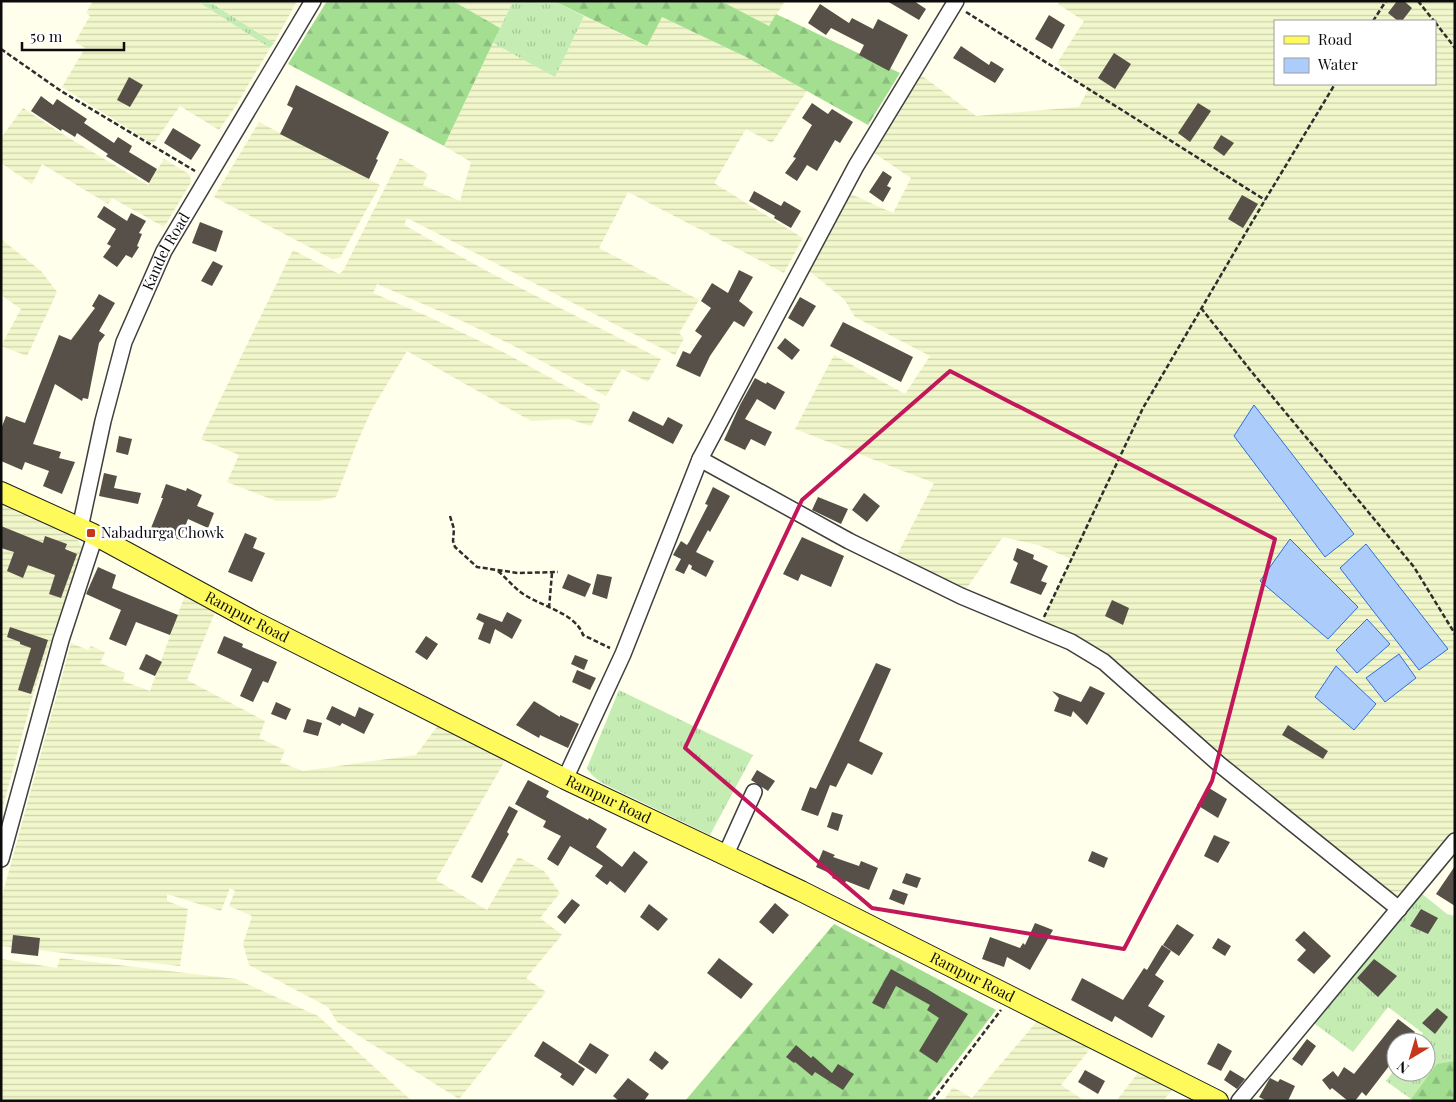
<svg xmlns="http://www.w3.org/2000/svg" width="1456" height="1102" viewBox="0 0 1456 1102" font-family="'Playfair Display',serif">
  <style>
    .farmland { fill: url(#farmland-rules); fill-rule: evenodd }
    .grass { fill: url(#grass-tufts) }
    .forest { fill: url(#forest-firs) }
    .water { fill: #acccfb; stroke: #2e6fd7 }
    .building { fill: #565048 }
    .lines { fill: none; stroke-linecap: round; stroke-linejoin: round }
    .minor-casing { stroke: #3f3f3f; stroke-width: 18 }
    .major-casing { stroke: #1d1d1d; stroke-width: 22 }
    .path { stroke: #2e2e2e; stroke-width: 2.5; stroke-dasharray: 5 2.5; stroke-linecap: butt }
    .minor { stroke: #fff; stroke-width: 15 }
    .major { stroke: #fffa5c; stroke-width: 20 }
    .marked { fill: none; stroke: #c2185b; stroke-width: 4; stroke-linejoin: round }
    .poi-dot { fill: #c6371a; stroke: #fff; stroke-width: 2 }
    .labels { text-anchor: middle; stroke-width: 5; stroke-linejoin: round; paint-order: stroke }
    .street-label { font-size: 15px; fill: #0c0c0c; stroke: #fff }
    .poi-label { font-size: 15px; fill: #0c0c0c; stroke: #fff; text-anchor: start }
  </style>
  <defs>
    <pattern id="farmland-rules" width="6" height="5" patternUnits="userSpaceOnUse" patternTransform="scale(1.25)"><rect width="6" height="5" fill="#f1f7ca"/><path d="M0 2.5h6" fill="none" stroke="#cdd3ac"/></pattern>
    <pattern id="grass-tufts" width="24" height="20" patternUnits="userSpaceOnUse" patternTransform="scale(1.25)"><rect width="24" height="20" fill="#c4ecb3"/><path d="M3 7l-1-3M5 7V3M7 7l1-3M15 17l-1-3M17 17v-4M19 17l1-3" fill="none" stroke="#a7c999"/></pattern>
    <pattern id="forest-firs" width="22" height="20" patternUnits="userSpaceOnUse" patternTransform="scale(1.25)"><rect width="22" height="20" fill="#a3de91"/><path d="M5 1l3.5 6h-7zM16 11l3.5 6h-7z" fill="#8bbd7c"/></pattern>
  </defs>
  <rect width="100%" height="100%" fill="#ffffec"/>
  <path class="farmland" d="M93 1H197L270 48 237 104 219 130 180 106 153 144 62 87 85 48 75 42 90 16 86 13Z
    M208 1H297L274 43Z
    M453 1H513L500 28Z
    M721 1H785L769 26Z
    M1060 1H1455V841L1399 909 1104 662 1039 628 1071 559 1038 545 1003 537 961 596 893 563 934 483 795 429 834 355 905 394 930 356 855 317 844 299 809 271 851 194 893 213 911 178 874 153 921 75 976 116 1079 107 1088 90 1057 63 1084 21 1058 4ZM1275 21H1435V84H1275Z
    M584 16 646 46 662 17 746 57 807 91 772 143 746 129 714 183 803 238 784 273 628 192 599 248 699 300 679 333 684 338 675 355 407 218 404 225 485 270 661 359 648 382 622 369 606 396 510 344 460 320 377 284 373 293 427 316 503 352 601 405 591 426 568 419 531 421 407 351 372 409 356 445 336 497 319 501H276L227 482 239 455 201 439 293 250 339 274 343 271 400 158 428 174 423 185 460 201 471 162 444 146 493 43 555 76Z
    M23 108 59 132 148 185 164 159 189 174 191 180 190 184 164 227 112 198 108 204 42 164 32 184 1 163V138Z
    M259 122 380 185 340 258 332 259 214 197Z
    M1 239 41 271 57 292 27 356 1 346 21 309 1 295Z
    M1 504 67 531 77 538 82 548 33 695 1 814Z
    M185 595 216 610 187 680 265 721 259 738 285 750 280 762 303 771 416 755 439 724 506 759 436 880 487 910 518 857 544 871 560 893 540 918 562 935 526 978 546 992 459 1099 337 1022 328 1007 249 965 243 944 252 916 229 906 235 891 230 888 221 911 167 894V901L188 909 180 966 1 946V900L71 643 88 650 91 646 105 652 100 663 125 673 123 681 150 691Z
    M60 958 236 979 318 1016 412 1101H1V959L57 968Z
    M1037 1021 1091 1048 1061 1085 1085 1101H943L953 1087 972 1098Z
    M1138 1073 1172 1090 1163 1101H1116Z"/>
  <path class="grass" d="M197 1H208L274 43 270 48Z
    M513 1H554L584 16 555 77 493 43Z
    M619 690 753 755 710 835 600 782 591 774 587 768Z
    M1421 893 1447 914 1455 916V1061L1437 1065 1411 1099 1386 1081 1396 1068V1072H1426V1042H1417L1423 1033 1388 1007 1353 1052 1311 1021Z"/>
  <path class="forest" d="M327 1H453L500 28 444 146 288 64Z
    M554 1H721L769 26 776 14 900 73 868 125 746 57 662 17 647 46Z
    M834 924 996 1010 926 1101H685Z
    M1455 1061V1101H1414L1411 1099 1437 1064Z"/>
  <path class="water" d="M1254 405 1354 534 1325 557 1234 436Z
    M1290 539 1358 607 1328 639 1260 581Z
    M1366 544 1448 649 1419 670 1340 568Z
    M1367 619 1390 644 1357 673 1336 650Z
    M1399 654 1416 678 1385 702 1366 678Z
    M1336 666 1376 704 1354 730 1315 697Z"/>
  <path class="building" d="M887 1H914L926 9 919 20Z
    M1397 1H1404L1412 8 1402 21H1398L1388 13Z
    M820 4 849 23 852 18 873 29 878 19 908 35 889 71 859 55 864 45 831 28 826 35 808 23Z
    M1049 15 1065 25 1052 49 1035 39Z
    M961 46 989 65 991 61 1004 69 995 83 953 58Z
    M1114 53 1131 64 1115 89 1098 78Z
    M129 77 143 85 130 107 117 100Z
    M296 85 389 132 376 159 378 160 369 179 280 134 293 108 287 105Z
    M41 96 53 105 57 99 87 119 84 123 114 143 118 137 132 146 129 152 157 169 149 183 106 156 108 154 77 133 75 137 62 129 61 131 31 111Z
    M812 103 828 114 832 109 853 122 840 143 835 140 817 171 807 165 797 181 785 173 796 158 793 157 812 125 802 118Z
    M1198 103 1211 111 1190 142 1178 133Z
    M173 128 201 145 191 160 164 143Z
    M1221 135 1234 143 1224 156 1213 148Z
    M883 171 892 177 887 186 891 188 883 202 869 192Z
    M754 191 781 206 784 201 801 211 791 228 774 218 775 216 749 201Z
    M1242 195 1258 204 1243 228 1228 219Z
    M104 206 127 221 131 213 146 221 139 233 142 234 137 246 139 247 132 258 126 255 117 267 103 257 111 246 107 244 116 229 97 217Z
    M200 222 223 231 216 252 192 243Z
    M213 261 223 266 212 286 201 281Z
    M739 270 753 277 739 301 753 312 744 327 734 321 710 356 700 377 676 366 683 351 690 354 702 336 695 331 711 308 701 301 712 283 728 293Z
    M99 294 115 303 99 331 105 335 99 343 88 399 83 398 82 401 55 384 33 444 61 452 59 458 75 462 62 494 43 486 49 471 25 462 22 470 1 461V429L6 416 25 423 59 335 71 340 95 308 92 306Z
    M800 297 816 306 803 327 788 318Z
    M843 322 913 357 901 382 830 346Z
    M785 338 800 350 792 360 777 348Z
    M755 378 766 384 767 382 785 392 775 410 757 399 745 419 772 432 765 446 751 439 745 450 724 440 740 405Z
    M633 411 663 426 668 417 683 425 673 444 628 421Z
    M119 436 132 439 128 455 116 452Z
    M104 473 117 476 114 488 141 493 138 504 99 496Z
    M166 484 186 491 187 488 202 495 197 506 214 513 208 528 188 519 180 540 151 528 163 498H161Z
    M713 487 730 496 710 532 708 530 696 552 714 561 706 577 691 569 692 566 689 564 684 574 675 570 681 559 673 555 681 541 687 545 689 542 708 505 705 504Z
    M864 493 880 506 867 522 852 510Z
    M818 497 848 509 841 524 812 510Z
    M1 526 43 543 45 536 67 544 65 549 77 554 61 598 49 594 55 575 28 565 23 578 7 571 14 552 1 548Z
    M245 533 257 538 253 548 265 553 252 582 228 572Z
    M802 537 844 556 831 587 801 574 798 581 783 574Z
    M1017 548 1034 555 1033 559 1048 566 1041 581 1047 583 1041 595 1010 583 1018 563 1013 560Z
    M98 567 116 575 112 588 178 615 170 635 136 622 126 646 109 639 121 610 86 594Z
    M568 574 591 584 585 597 562 588Z
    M597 574 612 577 607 599 592 594Z
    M1112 600 1129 608 1123 625 1105 616Z
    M507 612 522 620 512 639 495 629 490 644 478 639 484 623 476 619 479 613 502 622Z
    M10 627 48 640 31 694 18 690 31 648 20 644V642L7 637Z
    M224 636 243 644 242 647 277 662 268 683 263 681 253 702 240 696 252 669 217 653Z
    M426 636 438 644 427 660 415 652Z
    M146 654 162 662 155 676 139 669Z
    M575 655 588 660 584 670 571 664Z
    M876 663 891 669 859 741 883 753 872 775 848 763 836 787 830 785 818 816 801 810 810 787 816 789Z
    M577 670 596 678 590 690 572 682Z
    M1090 686 1105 693 1087 725 1073 711 1071 717 1054 711 1059 698 1052 691 1081 702Z
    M534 701 560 717V715L579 724 568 748 540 735 539 738 516 725Z
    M276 702 291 709 286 720 271 714Z
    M332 706 355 717 359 707 374 714 364 734 342 723 340 726 326 719Z
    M307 719 322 723 318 736 303 732Z
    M1288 725 1328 751 1323 759 1282 735Z
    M757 770 775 781 768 791 751 780Z
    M528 780 549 791 546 797 588 820 589 818 607 829 596 847 622 867 634 851 648 862 625 893 610 881 607 885 595 876 603 866 570 846 558 866 547 859 561 836 543 827 546 821 515 804Z
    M1209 788 1227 799 1218 818 1197 805Z
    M509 806 518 811 507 832 509 834 482 883 471 877Z
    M832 812 843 815 838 831 827 827Z
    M1214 835 1230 842 1218 863 1204 856Z
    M823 850 835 855 833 857 859 866 861 861 878 868 869 890 846 881 845 883 832 878 834 875 816 867Z
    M1092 851 1108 858 1104 868 1088 861Z
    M1455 866V906L1436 894Z
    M906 873 921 878 917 888 902 883Z
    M893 889 908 894 904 905 889 899Z
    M572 899 580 905 565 924 557 917Z
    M775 903 789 915 773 934 759 922Z
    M649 904 668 919 658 931 640 917Z
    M1421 909 1438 918 1428 934 1410 926Z
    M1035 923 1053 930 1030 970 1007 957 1004 967 982 959 990 937 1020 948 1023 943 1025 945Z
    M1177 924 1194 935 1179 956 1163 945Z
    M1304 931 1331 956 1314 974 1297 960 1306 950 1295 940Z
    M13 935 40 938 38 956 11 953Z
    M1218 938 1231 946 1225 956 1212 948Z
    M1162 945 1171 951 1155 975 1164 981 1148 1006 1165 1016 1152 1038 1115 1016 1112 1022 1071 1000 1082 978 1123 1000 1144 968 1147 970Z
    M719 958 753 984 741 999 707 973Z
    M1374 959 1397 976 1378 997 1357 978Z
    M891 969 927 989 968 1014 937 1063 919 1051 939 1018 927 1010 930 1005 896 986 884 1009 872 1003Z
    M1437 1008 1448 1017 1435 1034 1422 1023Z
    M1398 1019 1415 1032 1408 1042H1396V1057L1366 1096 1362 1092 1355 1101H1348L1332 1088 1330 1090 1322 1080 1333 1071 1338 1077 1344 1067 1354 1074Z
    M1307 1039 1316 1046 1302 1066 1292 1059Z
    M543 1041 585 1069 573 1086 560 1077 562 1074 534 1056Z
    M590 1043 609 1055 596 1074 578 1062Z
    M1218 1043 1232 1051 1221 1071 1207 1064Z
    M796 1045 811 1058 813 1056 832 1073 838 1064 854 1074 843 1090 815 1072 812 1076 795 1062 794 1063 786 1057Z
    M655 1051 669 1062 662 1070 649 1060Z
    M1085 1070 1105 1081 1098 1094 1078 1082Z
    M1230 1070 1245 1079 1237 1089 1224 1080Z
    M628 1078 649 1094 644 1101H619L613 1096Z
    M1270 1078 1278 1082 1280 1079 1295 1086 1288 1101H1267L1259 1097Z"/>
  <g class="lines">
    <defs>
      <g id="minor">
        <path d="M700 459 849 541 961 596 1071 642 1104 662 1219 764 1399 909"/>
        <path id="s1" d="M80 528 103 421 124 342 164 251 313 1"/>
        <path d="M565 779 623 654 700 459 856 166 956 1"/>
        <path d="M726 854 754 792"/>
        <path d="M1 859 61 640 95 536"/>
        <path d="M1239 1101 1455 841"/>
      </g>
      <g id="major">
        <path id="s2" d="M1 492 91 533 253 621 565 779 801 891 1218 1101"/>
      </g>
    </defs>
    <use href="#minor" class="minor-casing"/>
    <use href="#major" class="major-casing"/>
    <path class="path" d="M1418 1 1434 21
      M966 12 1265 200
      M1373 21 1386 1
      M1435 22 1455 48
      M1 49 61 91 195 171
      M1201 308 1251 371 1414 567 1455 634
      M450 516 454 529 453 541 455 547 477 567 518 573 558 572
      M498 571C505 577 511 584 518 590 536 606 575 611 583 635L610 648
      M549 608 552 573
      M1044 617 1143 408 1265 200 1335 84
      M932 1101 1001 1010"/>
    <use href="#minor" class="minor"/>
    <use href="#major" class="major"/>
  </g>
  <path class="marked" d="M950 371 1275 539 1212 781 1124 949 872 908 685 748 802 500Z"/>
  <rect class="poi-dot" x="86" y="528" width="10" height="10" rx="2.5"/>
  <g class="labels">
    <g class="street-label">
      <text dy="5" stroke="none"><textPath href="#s1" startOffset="291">Kandel Road</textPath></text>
      <text dy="5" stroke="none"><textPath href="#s2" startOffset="276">Rampur Road</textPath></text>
      <text dy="5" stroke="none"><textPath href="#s2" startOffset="681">Rampur Road</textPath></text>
      <text dy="5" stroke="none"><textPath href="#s2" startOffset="1086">Rampur Road</textPath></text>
    </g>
    <g class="poi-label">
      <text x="101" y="538">Nabadurga Chowk</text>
    </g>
  </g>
  <rect width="1456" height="1102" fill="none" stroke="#0c0c0c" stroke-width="5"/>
  <rect x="1274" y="20" width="162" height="65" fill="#ffffff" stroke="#9e9e9e"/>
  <rect x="1284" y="36" width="25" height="8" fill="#fffa5c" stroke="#9e9e9e"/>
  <text x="1318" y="45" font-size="15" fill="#0c0c0c">Road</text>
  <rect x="1284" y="58" width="25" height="15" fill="#acccfb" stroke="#9e9e9e"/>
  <text x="1318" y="70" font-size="15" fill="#0c0c0c">Water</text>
  <g transform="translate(1411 1057) rotate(218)"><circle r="24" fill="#ffffff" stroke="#9e9e9e"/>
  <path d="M0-4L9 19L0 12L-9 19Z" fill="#c6371a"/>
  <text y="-8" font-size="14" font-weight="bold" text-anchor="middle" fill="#0c0c0c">N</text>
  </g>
  <path d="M22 42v8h102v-8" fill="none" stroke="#0c0c0c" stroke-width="2.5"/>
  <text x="30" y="42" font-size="15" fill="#0c0c0c" stroke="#ffffff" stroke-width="4" paint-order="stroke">50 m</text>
</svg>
